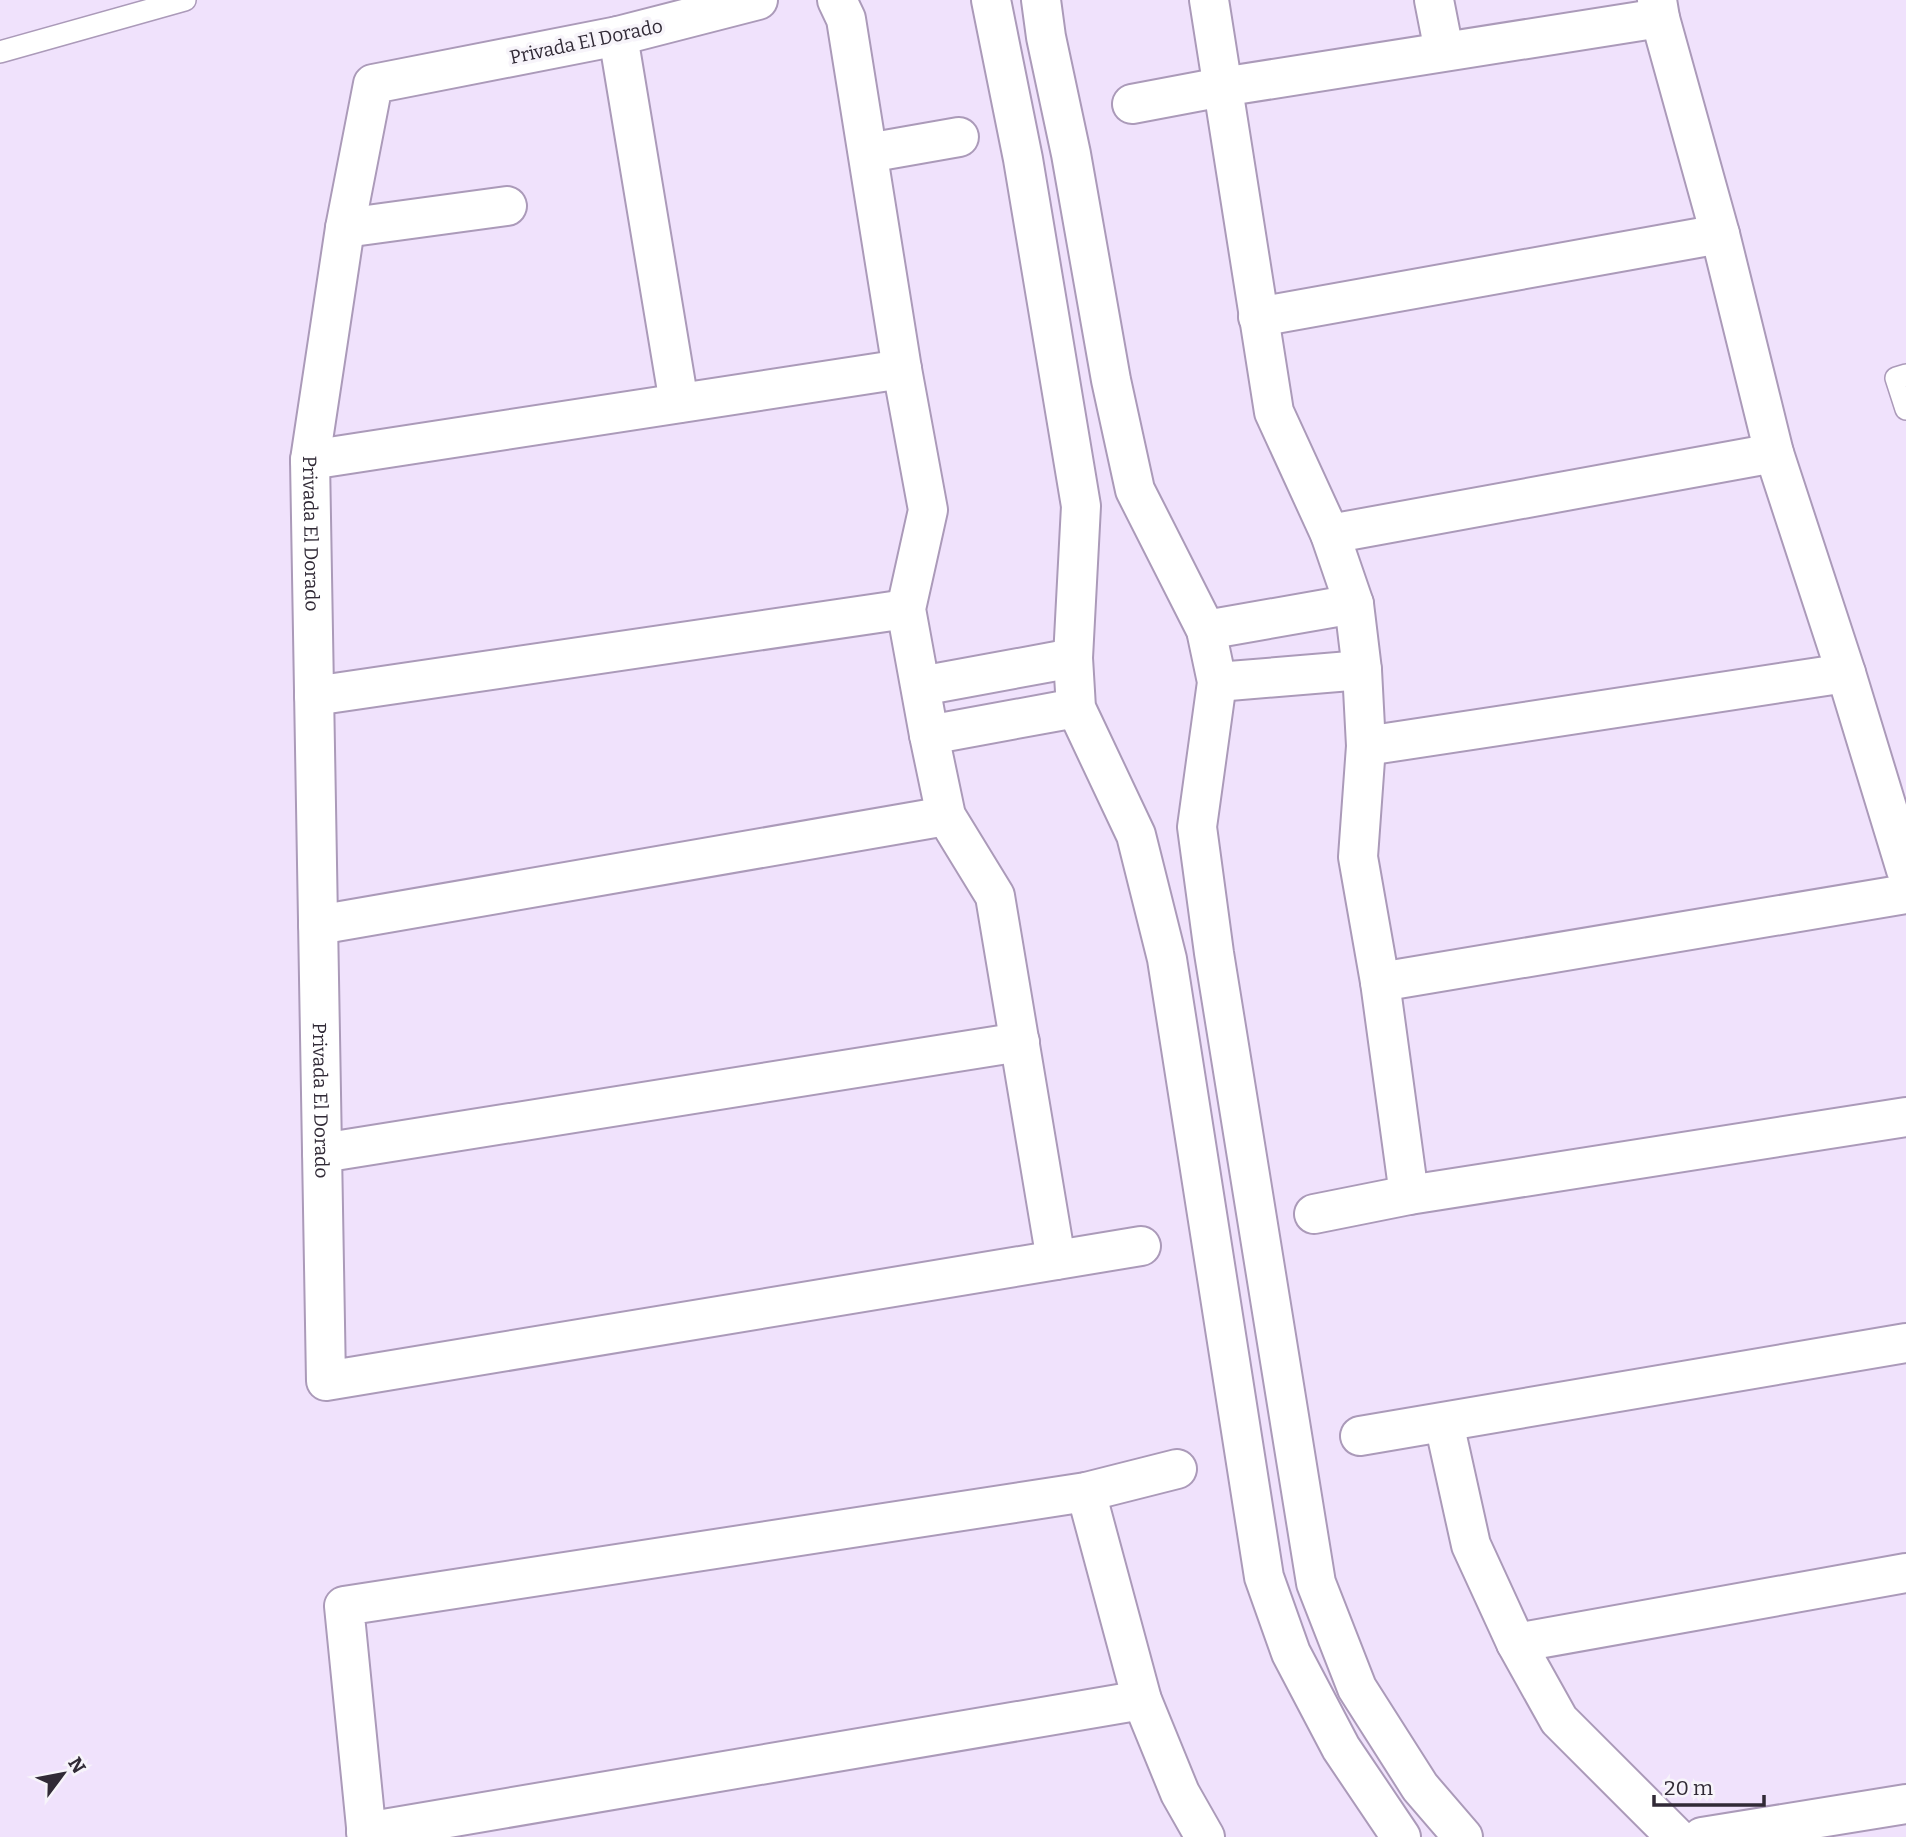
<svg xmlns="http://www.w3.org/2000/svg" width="1906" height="1837" viewBox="0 0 1906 1837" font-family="Bitter,serif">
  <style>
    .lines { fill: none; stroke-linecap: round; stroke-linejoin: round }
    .service-casing { stroke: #ab9ab9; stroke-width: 24 }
    .minor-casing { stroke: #ab9ab9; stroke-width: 42 }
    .service { stroke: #fff; stroke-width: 21 }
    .minor { stroke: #fff; stroke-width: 38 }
    .labels { text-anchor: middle; stroke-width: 7; stroke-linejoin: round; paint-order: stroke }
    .street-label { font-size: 19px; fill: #312a36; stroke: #f7f4fa }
  </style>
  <rect width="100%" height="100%" fill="#f0e2fc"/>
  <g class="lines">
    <defs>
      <path id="service" d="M0 52 185 0
        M1906 375 1896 378 1906 409"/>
      <g id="minor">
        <path id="s1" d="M758 0 618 36 373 84 345 228 310 460 326 1381 1141 1246"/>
        <path d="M837 0 846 19 902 369 928 510 906 609 929 735 946 816 995 896 1056 1260"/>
        <path d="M991 0 1023 159 1081 506 1073 658 1076 708 1136 835 1167 959 1264 1577 1291 1653 1341 1748 1401 1837"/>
        <path d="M1041 0 1046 37 1071 154 1111 380 1135 490 1206 630 1217 682 1197 827 1214 953 1316 1583 1357 1688 1420 1787 1463 1837"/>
        <path d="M1209 0 1274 412 1330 534 1354 604 1362 670 1366 746 1358 857 1380 982 1409 1195"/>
        <path d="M1434 0 1444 51"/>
        <path d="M1657 0 1660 18 1720 234 1774 453 1846 673 1906 870"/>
        <path d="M618 36 679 403"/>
        <path d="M1132 104 1222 87 1660 18"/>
        <path d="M868 153 959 137"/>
        <path d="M345 228 507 206"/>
        <path d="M1258 317 1720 234"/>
        <path d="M310 460 902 369"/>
        <path d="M1330 534 1774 453"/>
        <path d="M1206 630 1354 604"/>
        <path d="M1217 682 1362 670"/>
        <path d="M921 686 1073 658"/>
        <path d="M314 696 906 609"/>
        <path d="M929 735 1076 708"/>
        <path d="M1366 746 1846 673"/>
        <path d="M318 925 946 816"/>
        <path d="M1380 982 1906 894"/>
        <path d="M322 1153 1020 1042"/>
        <path d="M1314 1214 1409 1195 1906 1117"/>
        <path d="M1444 1423 1471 1545 1516 1643 1559 1720 1676 1837"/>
        <path d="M1360 1436 1906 1343"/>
        <path d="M1086 1492 1142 1700 1180 1793 1205 1837"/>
        <path d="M1516 1643 1906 1573"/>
        <path d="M366 1832 1142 1700"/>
        <path d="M367 1837 344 1606 1086 1492 1177 1469"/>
        <path d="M1702 1837 1906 1804"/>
      </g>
    </defs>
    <use href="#service" class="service-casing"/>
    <use href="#minor" class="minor-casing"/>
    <use href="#service" class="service"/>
    <use href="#minor" class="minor"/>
  </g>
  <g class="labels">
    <g class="street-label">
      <text transform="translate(586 41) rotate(-12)" y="7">Privada El Dorado</text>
      <text dy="7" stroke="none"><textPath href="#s1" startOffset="849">Privada El Dorado</textPath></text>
      <text dy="7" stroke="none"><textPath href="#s1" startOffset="1416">Privada El Dorado</textPath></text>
    </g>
  </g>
  <g transform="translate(63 1774) rotate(58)" stroke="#f7f4fa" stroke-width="5" paint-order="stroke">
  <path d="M0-5L12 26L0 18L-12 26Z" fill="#312a36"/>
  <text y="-10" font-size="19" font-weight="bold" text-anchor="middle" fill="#312a36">N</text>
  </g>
  <path d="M1654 1795v10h110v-10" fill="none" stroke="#312a36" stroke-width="3.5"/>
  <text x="1664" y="1795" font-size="21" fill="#312a36" stroke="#f7f4fa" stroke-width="5" paint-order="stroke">20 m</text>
</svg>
